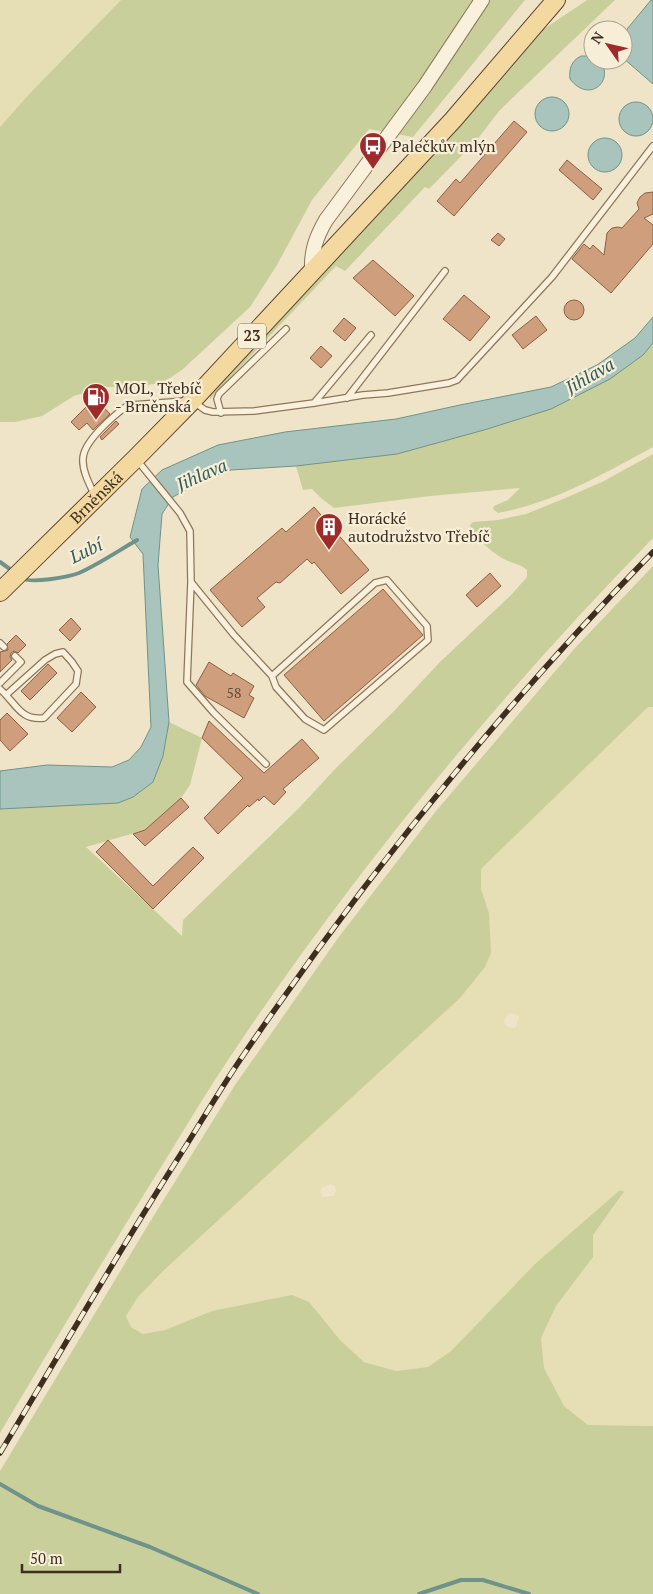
<svg xmlns="http://www.w3.org/2000/svg" width="653" height="1594" viewBox="0 0 653 1594" font-family="'PT Serif',serif">
  <style>
    .farmland { fill: #e6deb5; fill-rule: evenodd }
    .green { fill: #c9cf9b }
    .water { fill: #a9c4bc; stroke: #6f938a }
    .lines { fill: none; stroke-linecap: round; stroke-linejoin: round }
    .stream { stroke: #6f938a; stroke-width: 4 }
    .building { fill: #cf9f7d; stroke: #8d5f41 }
    .service-casing { stroke: #8d765c; stroke-width: 8 }
    .tertiary-casing { stroke: #8d765c; stroke-width: 16 }
    .primary-casing { stroke: #5b4430; stroke-width: 20 }
    .service { stroke: #faf1dc; stroke-width: 5.5 }
    .tertiary { stroke: #faf1dc; stroke-width: 14 }
    .primary { stroke: #f3d9a0; stroke-width: 18 }
    .rail-casing { stroke: #3d2e20; stroke-width: 5.5 }
    .rail { stroke: #f7eed8; stroke-width: 4; stroke-dasharray: 11; stroke-linecap: butt }
    .labels { text-anchor: middle; stroke-width: 4.5; stroke-linejoin: round; paint-order: stroke }
    .number-label { font-size: 14px; fill: #624a37 }
    .shield { fill: #f7eed8; stroke: #756857; stroke-width: 1 }
    .shield-label { font-size: 15px; font-weight: bold; fill: #3d2e20 }
    .poi-label { font-size: 16px; fill: #3d2e20; stroke: #f7eed8; text-anchor: start }
    .street-label { font-size: 16px; fill: #3d2e20; stroke: #f7eed8 }
    .water-label { font-size: 18px; font-style: italic; fill: #2f5d5a; stroke: #f7eed8 }
  </style>
  <rect width="100%" height="100%" fill="#f0e4c8"/>
  <path class="farmland" d="M0 0H121L31 92 0 127Z
    M648 707H653V1426L588 1425 564 1406 544 1368 541 1338 556 1306 593 1257V1235L624 1193 572 1233 535 1264 451 1351 428 1367 396 1371 364 1362 340 1340 212 1311 165 1330 143 1334 131 1327 126 1316 138 1297 489 913 481 889V869ZM510 1013 515 1014 519 1017 516 1027 512 1028 507 1026 504 1022 506 1017ZM330 1184 335 1186 336 1191 334 1196 323 1197 320 1192 322 1188Z"/>
  <path class="green" d="M121 0H525L413 137 369 129 312 200 277 265 250 307 182 370 162 383 131 387H105L74 396 42 416 15 422H0V127L31 92Z
    M587 0H615L500 110 476 141 429 189 425 187 345 271 336 266 210 399 209 394 472 110 541 31Z
    M653 343V447C603 474 554 503 498 513L493 509 494 506 508 500 520 488 430 496 334 508 321 498 312 489 303 490 296 466 397 454 484 430 551 409 643 355Z
    M653 454V538C497 698 354 871 230 1057 209 1088 190 1120 171 1151 112 1245 56 1339 0 1433V809L12 808 163 756 169 722 202 738 190 785 181 798 145 830 86 847 182 936 183 920 298 809 337 767 395 710 440 662 512 594 527 577V570C521 564 514 564 506 560 495 555 473 537 470 525L473 522 498 520 526 514 563 499 602 482Z
    M653 566V707H648L481 869V889L489 913 491 953 485 967 460 998 163 1271 138 1297 126 1316 131 1327 143 1334 165 1330 212 1311 292 1295 309 1302 340 1340 364 1362 396 1371 428 1367 451 1351 535 1264 620 1190 624 1192 593 1235V1257L556 1306 541 1338 544 1368 564 1406 588 1425 653 1426V1594H0V1471L148 1225 235 1085 338 938 436 811 575 648Z"/>
  <path class="water" d="M651 0H653V84L623 58V34Z
    M581 56H592L593 57V60H599C616 79 590 105 570 79 569 69 571 61 581 56Z
    M535 114a17 17 0 1 1 34 0a17 17 0 1 1-34 0Z
    M619 119a17 17 0 1 1 34 0a17 17 0 1 1-34 0Z
    M588 155a17 17 0 1 1 34 0a17 17 0 1 1-34 0Z
    M653 317V343L643 355 610 379 551 409 484 430 397 454 296 466 231 470 203 480 173 497 162 514 158 565 169 722 163 756 153 782 133 797 118 803 0 809V771L47 765 112 767 129 760 141 747 151 727 143 554 130 537 142 489 162 470 218 445 285 432 396 419 460 405 551 387 597 365 635 338Z"/>
  <g class="lines">
    <path class="stream" d="M0 562 14 572
      M22 578C30 584 69 577 79 573 99 564 118 551 137 540
      M0 1484 38 1506 150 1547 258 1594
      M419 1594 461 1580H483L529 1594"/>
  </g>
  <path class="building" d="M514 121 527 132 454 216 437 201 456 179 460 183Z
    M567 160 602 189 593 200 559 170Z
    M653 192V214L644 218 653 225V244L611 293 572 259 584 244 590 249 593 245 604 255 607 233 612 228 618 227 622 228 639 209 637 203 640 197 645 193Z
    M498 233 505 239 499 246 491 240Z
    M373 260 414 296 395 316 353 278Z
    M464 295 490 317 470 341 443 319Z
    M564 310a10 10 0 1 1 20 0a10 10 0 1 1-20 0Z
    M536 316 547 330 523 349 512 335Z
    M344 318 356 328 345 341 333 331Z
    M321 346 332 356 321 368 310 358Z
    M95 398 110 414 93 430 87 423 79 430 71 422Z
    M116 421 119 424 102 440 100 437Z
    M314 507 369 570 341 594 314 562 312 564 307 559 280 583 276 582 257 598 265 607 242 627 210 590 282 528 286 532Z
    M490 573 501 586 477 607 466 595Z
    M383 589 423 635 324 721 284 675Z
    M71 618 81 629 70 641 59 630Z
    M16 635 26 645 18 653 14 651 11 653 10 657 12 660 0 672V652L8 650 7 644Z
    M209 662 231 676 233 673 254 686 249 695 254 698 244 718 205 696 196 685Z
    M48 664 57 673 30 700 21 691Z
    M81 692 96 707 72 732 57 718Z
    M7 713 28 734 10 751 0 740V720Z
    M209 721 264 773 302 739 319 758 283 789 286 792 274 805 264 796 259 801 258 799 249 807 248 805 218 834 204 818 243 778 202 738Z
    M181 798 189 807 145 846 133 834 145 830Z
    M108 840 153 886 193 847 204 858 153 909 96 852Z"/>
  <g class="lines">
    <defs>
      <path id="service" d="M347 398 445 271
        M194 402 205 410 213 412 254 411 314 403 363 395 388 393 449 383 457 380 552 277 653 146
        M314 403 371 335
        M221 413 217 399 219 394 286 329
        M137 460 180 513 190 531 191 582 234 635 272 676 276 687 305 719 324 730 428 640 427 626 387 580 375 583 272 676
        M95 496C90 485 82 471 83 459 83 442 113 416 127 406L132 405 185 401
        M191 582 187 682 214 713 266 764
        M0 643 4 647
        M0 683 21 662 15 656
        M0 689C16 703 20 721 44 718L76 684 78 671 72 662 63 652 55 654 45 660 6 695"/>
      <path id="tertiary" d="M312 271C311 252 316 237 326 220L425 86 482 0"/>
      <g id="primary">
        <path id="s1" d="M0 592 136 458 192 401 453 120 556 0"/>
      </g>
    </defs>
    <use href="#service" class="service-casing"/>
    <use href="#tertiary" class="tertiary-casing"/>
    <use href="#primary" class="primary-casing"/>
    <use href="#service" class="service"/>
    <use href="#tertiary" class="tertiary"/>
    <use href="#primary" class="primary"/>
    <defs>
      <path id="rail" d="M0 1453C59 1355 116 1256 177 1160 198 1127 218 1093 240 1060 363 879 500 709 653 552"/>
    </defs>
    <use href="#rail" class="rail-casing"/>
    <use href="#rail" class="rail"/>
  </g>
  <defs>
    <symbol id="bus-pin" viewBox="-11 -11 22 30"><path d="M0 17L-7.5 6A9.5 9.5 0 1 1 7.5 6Z" fill="#9e2a2b" stroke="#f7eed8"/><path d="M-5-6H5V4H4V6H2V4H-2V6H-4V4H-5ZM-3.5-4V0h7V-4ZM-3.5 1.2v1.5H-2V1.2ZM2 1.2v1.5H3.5V1.2Z" fill="#fff"/></symbol>
    <symbol id="fuel-pin" viewBox="-11 -11 22 30"><path d="M0 17L-7.5 6A9.5 9.5 0 1 1 7.5 6Z" fill="#9e2a2b" stroke="#f7eed8"/><path d="M-5.5-6h7V0h2V4h1.3V-2.5L3-4.5l.8-.8L6-3V5H2.5V1h-1V6h-7ZM-4.2-4.7v3.2H.2V-4.7Z" fill="#fff"/></symbol>
    <symbol id="building-pin" viewBox="-11 -11 22 30"><path d="M0 17L-7.5 6A9.5 9.5 0 1 1 7.5 6Z" fill="#9e2a2b" stroke="#f7eed8"/><path d="M-4-6H4V6H1V3H-1V6H-4ZM-2.5-4.3h1.7v1.8h-1.7ZM.8-4.3h1.7v1.8H.8ZM-2.5-1h1.7V.8h-1.7ZM.8-1h1.7V.8H.8Z" fill="#fff"/></symbol>
  </defs>
  <g fill-rule="evenodd">
    <use href="#bus-pin" x="357" y="130" width="32" height="43"/>
    <use href="#fuel-pin" x="80" y="381" width="32" height="43"/>
    <use href="#building-pin" x="313" y="511" width="32" height="43"/>
  </g>
  <g class="labels">
    <g class="number-label">
      <text x="234" y="698">58</text>
    </g>
    <rect class="shield" x="238" y="323.5" width="28" height="25" rx="4"/>
    <g class="shield-label">
      <text x="252" y="341">23</text>
    </g>
    <g class="poi-label">
      <text x="392" y="152">Palečkův mlýn</text>
      <text x="115" y="394">MOL, Třebíč<tspan x="115" dy="18">- Brněnská</tspan></text>
      <text x="348" y="524">Horácké<tspan x="348" dy="18">autodružstvo Třebíč</tspan></text>
    </g>
    <g class="street-label">
      <text dy="6" stroke="none"><textPath href="#s1" startOffset="135">Brněnská</textPath></text>
    </g>
    <g class="water-label">
      <text transform="translate(590 376) rotate(-30)" y="6">Jihlava</text>
      <text transform="translate(202 475) rotate(-24)" y="6">Jihlava</text>
      <text transform="translate(86 551) rotate(-26)" y="6">Lubí</text>
    </g>
  </g>
  <g transform="translate(608 45) rotate(304)"><circle r="24" fill="#f7eed8" stroke="#ada18e"/>
  <path d="M0-4L9 19L0 12L-9 19Z" fill="#9e2a2b"/>
  <text y="-8" font-size="14" font-weight="bold" text-anchor="middle" fill="#3d2e20">N</text>
  </g>
  <path d="M22 1564v8h98v-8" fill="none" stroke="#3d2e20" stroke-width="2.5"/>
  <text x="30" y="1564" font-size="15" fill="#3d2e20" stroke="#f7eed8" stroke-width="4" paint-order="stroke">50 m</text>
</svg>
